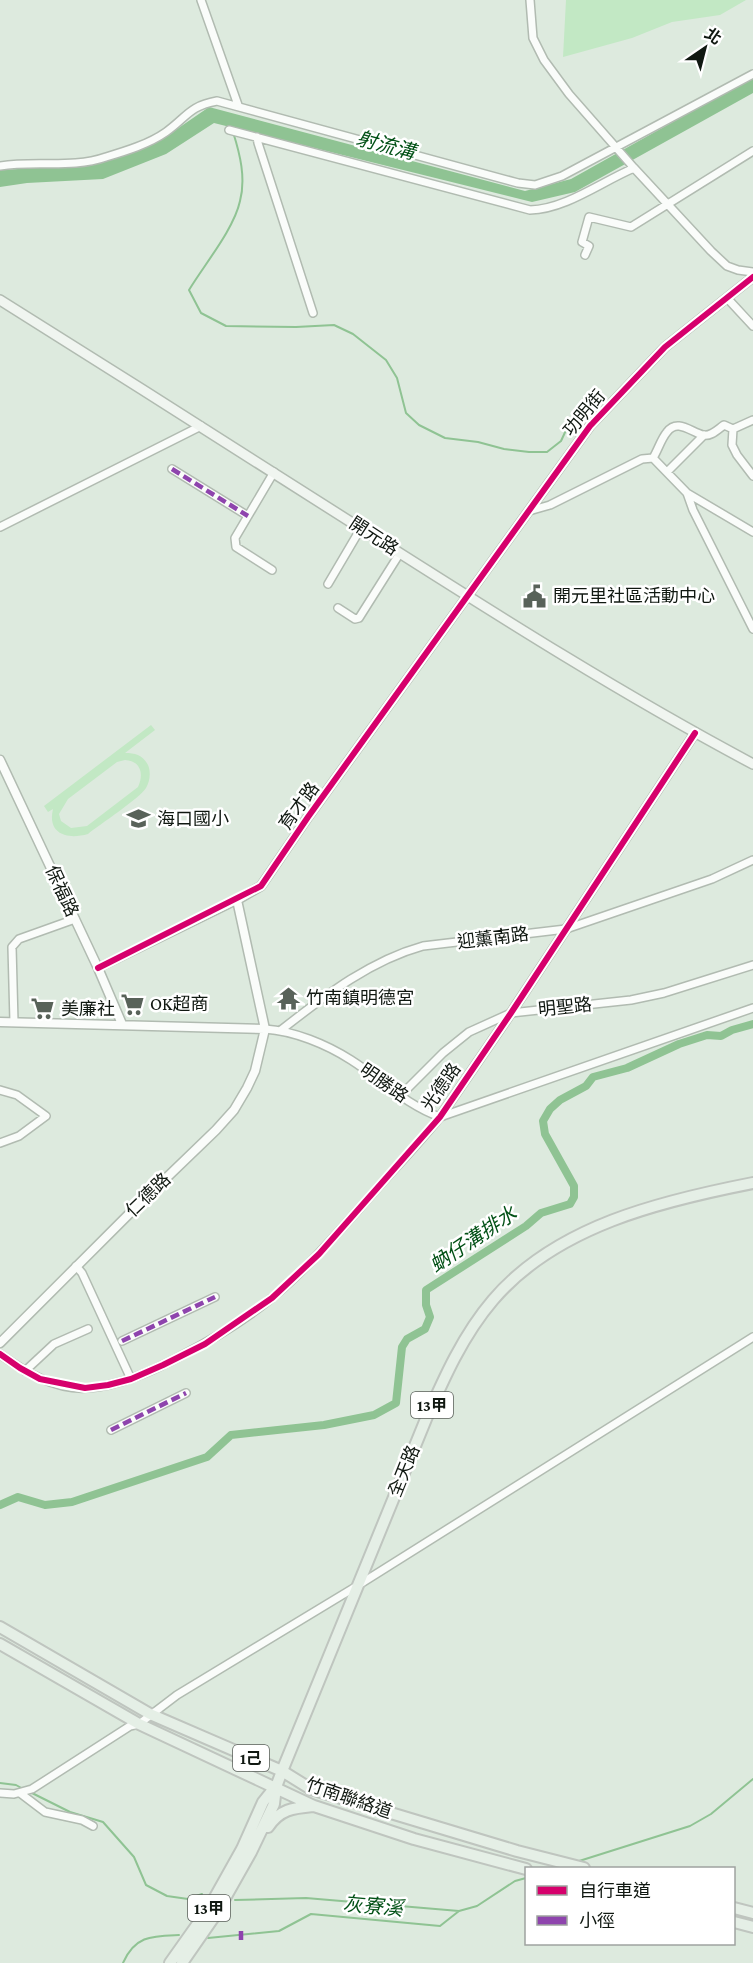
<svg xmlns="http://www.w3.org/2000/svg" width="753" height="1963" viewBox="0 0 753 1963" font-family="'Crimson Pro','Noto Sans TC',serif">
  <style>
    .green { fill: #c2e8c4; fill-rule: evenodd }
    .water { fill: #8fc393 }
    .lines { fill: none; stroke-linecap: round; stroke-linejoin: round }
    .stream { stroke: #8fc393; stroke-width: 2 }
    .canal { stroke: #8fc393; stroke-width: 8 }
    .minor-casing { stroke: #b1bbb1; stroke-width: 10 }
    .tertiary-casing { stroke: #b1bbb1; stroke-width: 11 }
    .secondary-casing { stroke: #b1bbb1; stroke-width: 12 }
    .primary-casing { stroke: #bfc5bf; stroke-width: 14 }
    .minor { stroke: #fafcfa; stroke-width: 7 }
    .tertiary { stroke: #fafcfa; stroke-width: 8 }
    .secondary { stroke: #f0f5f0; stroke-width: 9 }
    .primary { stroke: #e5efe6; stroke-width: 10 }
    .quiet { stroke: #8e44ad; stroke-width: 4.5; stroke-dasharray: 9 4.5; stroke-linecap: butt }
    .cycleway-casing { stroke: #fff; stroke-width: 10 }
    .cycleway { stroke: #d6006c; stroke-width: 6 }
    .labels { text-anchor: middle; stroke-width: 5; stroke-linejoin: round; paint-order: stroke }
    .shield { fill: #fff; stroke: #585d58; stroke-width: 1.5 }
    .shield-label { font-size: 16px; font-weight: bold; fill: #101811 }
    .street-label { font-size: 18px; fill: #101811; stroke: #fff }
    .poi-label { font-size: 18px; fill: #101811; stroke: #fff; text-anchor: start }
    .water-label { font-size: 20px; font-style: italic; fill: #025116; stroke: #fff }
  </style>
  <rect width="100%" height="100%" fill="#ddeade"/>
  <path class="green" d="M566 0H746L720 15 672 22 632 38 563 57Z
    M151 725 155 730 125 753C135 753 143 755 148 765 151 772 150 781 146 788 140 798 99 825 88 834 67 840 47 834 53 809L48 812 44 806ZM125 760C141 761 144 774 138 787L87 826 71 828 61 821 59 814 68 799 117 762Z"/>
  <path class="water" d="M753 77V93L575 192 532 202 214 123 166 154 103 179 27 183 0 187V170L90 165 164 138 209 107 525 191 571 179Z"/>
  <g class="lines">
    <path class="stream" d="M233 132C240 154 246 178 240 201 234 229 204 265 189 290L201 313 226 326 296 327 334 325 353 334 386 360 397 378 406 413 419 425 445 438 478 442 504 449 529 452H547L561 441 567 428
      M0 1783 16 1785 25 1790
      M30 1792 70 1812 103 1822 134 1857 146 1885 167 1896 188 1899 202 1894
      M576 1862 690 1826 711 1814 753 1779
      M235 1900 306 1898 459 1911
      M208 1938 279 1931 311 1914 440 1926 459 1911 477 1906 515 1881 526 1878
      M123 1963C135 1935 153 1936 179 1935"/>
    <path class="canal" d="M0 1505 18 1497 45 1505 72 1502 207 1457 231 1435 324 1425 374 1415 396 1403 402 1347 407 1339 425 1329 430 1317 426 1305V1290L526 1226 541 1213 570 1204 574 1197V1186L545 1134 543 1121 550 1109 560 1100 586 1086 593 1077 627 1068 679 1044 707 1035 721 1036 732 1030 753 1024"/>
    <defs>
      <path id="minor" d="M201 0 238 105
        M530 0 533 38 544 60 569 94 634 168 711 251 727 266 738 270 753 272
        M229 130 530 210C566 209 601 182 634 168
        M257 137 258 143 313 313
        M0 166C35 160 72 169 106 157 126 151 149 144 166 132 187 117 189 106 217 101L518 183 535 185 562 176 753 74
        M585 255 589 246 582 242 589 217 631 227 753 151
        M727 298 753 326
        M733 429 732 445 737 455 753 476
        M653 458C658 450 661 439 667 432 677 418 691 432 703 435 711 437 718 429 724 425L733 429 753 420
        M172 469 248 516
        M667 472 704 435
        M687 493 753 532
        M529 511 550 505 642 459 653 458 687 493 693 510 753 629
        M0 527 201 426
        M272 570 236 547 235 538 274 472
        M328 584 361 528
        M338 608 355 619 359 618 400 553
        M98 968 237 900
        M14 1022 12 947 19 939 75 919
        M265 1029C294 1031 326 1044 351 1060 381 1079 406 1105 440 1117L753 1008
        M281 1030C325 996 369 961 423 946L566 929 712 879 753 860
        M0 1090 17 1095 46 1116 19 1136 0 1143
        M400 1096 443 1053 469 1032 511 1013 631 1000 664 993 753 965
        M76 1266 82 1273 131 1379
        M122 1341 215 1297
        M0 1354C25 1372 55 1390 87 1388 119 1386 150 1372 177 1358 210 1341 244 1321 273 1297 310 1266 341 1229 374 1192 396 1167 419 1143 440 1117
        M25 1371 54 1344 88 1329
        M111 1430 186 1393
        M0 1793 14 1794 32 1789 130 1726 139 1724 177 1695 357 1586 753 1337
        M20 1793 45 1812 82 1820 93 1826"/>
      <path id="tertiary" d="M0 760 98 968 122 1024
        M0 1022 265 1029
        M440 1117 511 1013 695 733
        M0 1343 131 1212 216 1130 234 1110 247 1088 255 1071 265 1029 237 900 261 886 308 817 590 426 665 347 753 277"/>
      <path id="secondary" d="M0 300C123 377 246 455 368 533 494 613 621 694 753 764"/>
      <path id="primary" d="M0 1627 150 1714 282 1771 311 1789 517 1851 584 1868
        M0 1644 139 1724 314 1806 414 1839 526 1869
        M268 1827C280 1809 293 1808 314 1806
        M734 1908 753 1913
        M734 1922 753 1927
        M170 1963 209 1908 242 1849 263 1802 275 1787
        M182 1963 216 1914 251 1852 274 1804 276 1787 282 1771 426 1419C444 1378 463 1335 493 1300 556 1226 661 1201 753 1183"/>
    </defs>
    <use href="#minor" class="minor-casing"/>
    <use href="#tertiary" class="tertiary-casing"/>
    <use href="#secondary" class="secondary-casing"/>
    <use href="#primary" class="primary-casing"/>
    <use href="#minor" class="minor"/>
    <use href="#tertiary" class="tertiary"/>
    <use href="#secondary" class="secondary"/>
    <use href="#primary" class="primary"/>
    <path class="quiet" d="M172 469 248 516
      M122 1341 215 1297
      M111 1430 186 1393
      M241 1940V1930"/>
    <defs>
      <path id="cycleway" d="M98 968 261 886 308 817 590 426 665 347 753 277
        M0 1354 20 1368 40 1379 85 1388 108 1385 131 1379 163 1365 205 1344 272 1298 319 1254 440 1117 511 1013 695 733"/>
    </defs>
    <use href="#cycleway" class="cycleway-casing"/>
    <use href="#cycleway" class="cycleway"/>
  </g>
  <defs>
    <symbol id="civic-bare" viewBox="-9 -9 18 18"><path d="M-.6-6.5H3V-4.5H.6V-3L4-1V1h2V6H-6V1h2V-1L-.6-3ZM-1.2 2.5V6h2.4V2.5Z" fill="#586259" stroke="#fff" stroke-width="2.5" paint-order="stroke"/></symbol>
    <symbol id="school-bare" viewBox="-9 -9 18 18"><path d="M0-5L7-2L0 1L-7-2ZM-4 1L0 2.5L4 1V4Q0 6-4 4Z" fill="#586259" stroke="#fff" stroke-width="2.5" paint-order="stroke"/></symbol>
    <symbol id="temple-bare" viewBox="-9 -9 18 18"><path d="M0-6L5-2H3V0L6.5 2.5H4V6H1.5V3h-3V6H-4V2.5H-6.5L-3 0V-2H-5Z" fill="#586259" stroke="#fff" stroke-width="2.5" paint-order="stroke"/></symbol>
    <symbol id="supermarket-bare" viewBox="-9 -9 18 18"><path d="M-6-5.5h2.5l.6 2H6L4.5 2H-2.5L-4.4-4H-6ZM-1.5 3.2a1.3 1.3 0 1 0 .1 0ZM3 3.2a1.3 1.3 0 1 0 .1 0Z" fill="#586259" stroke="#fff" stroke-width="2.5" paint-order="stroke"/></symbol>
  </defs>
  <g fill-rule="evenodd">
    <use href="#civic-bare" x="518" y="580" width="33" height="33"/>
    <use href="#school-bare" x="122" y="802" width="33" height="33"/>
    <use href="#temple-bare" x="272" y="982" width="33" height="33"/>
    <use href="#supermarket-bare" x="116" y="988" width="33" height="33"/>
    <use href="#supermarket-bare" x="26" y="992" width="33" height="33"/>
  </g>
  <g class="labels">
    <g class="shield">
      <rect x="411" y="1392" width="42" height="26" rx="4.5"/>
      <rect x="233" y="1745" width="36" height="26" rx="4.5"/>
      <rect x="188" y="1895" width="42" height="26" rx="4.5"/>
    </g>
    <g class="shield-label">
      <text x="432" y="1411">13甲</text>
      <text x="251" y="1764">1己</text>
      <text x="209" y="1914">13甲</text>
    </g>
    <g class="street-label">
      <text transform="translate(584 413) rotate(-50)" y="6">功明街</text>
      <text transform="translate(374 536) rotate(33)" y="6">開元路</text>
      <text transform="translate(299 806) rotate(-54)" y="6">育才路</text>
      <text transform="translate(62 891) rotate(65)" y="6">保福路</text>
      <text transform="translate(493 938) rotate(-7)" y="6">迎薰南路</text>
      <text transform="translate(565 1007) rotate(-6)" y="6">明聖路</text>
      <text transform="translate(384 1083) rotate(35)" y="6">明勝路</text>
      <text transform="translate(441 1087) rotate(-55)" y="6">光德路</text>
      <text transform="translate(148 1195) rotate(-44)" y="6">仁德路</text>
      <text transform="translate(404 1471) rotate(-68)" y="6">全天路</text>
      <text transform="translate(349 1798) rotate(19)" y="6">竹南聯絡道</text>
    </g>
    <g class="poi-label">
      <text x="553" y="602">開元里社區活動中心</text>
      <text x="157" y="825">海口國小</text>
      <text x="306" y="1004">竹南鎮明德宮</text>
      <text x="150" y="1010">OK超商</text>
      <text x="61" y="1015">美廉社</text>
    </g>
    <g class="water-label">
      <text transform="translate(386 145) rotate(15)" y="7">射流溝</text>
      <text transform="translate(473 1239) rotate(-34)" y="7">蚋仔溝排水</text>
      <text transform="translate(373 1906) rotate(5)" y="7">灰寮溪</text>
    </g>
  </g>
  <rect x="525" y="1867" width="210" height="78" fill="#ffffff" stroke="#9fa3a0" stroke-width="1.5"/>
  <rect x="537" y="1886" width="30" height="9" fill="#d6006c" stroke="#9fa3a0" stroke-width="1.5"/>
  <text x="579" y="1897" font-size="18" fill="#101811">自行車道</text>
  <rect x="537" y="1916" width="30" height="9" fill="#8e44ad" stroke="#9fa3a0" stroke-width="1.5"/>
  <text x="579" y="1927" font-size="18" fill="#101811">小徑</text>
  <g transform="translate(705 48) rotate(35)" stroke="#ffffff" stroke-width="4.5" paint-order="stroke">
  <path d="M0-4.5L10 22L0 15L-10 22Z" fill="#101811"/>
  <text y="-9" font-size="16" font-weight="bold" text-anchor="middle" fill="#101811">北</text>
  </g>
</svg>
